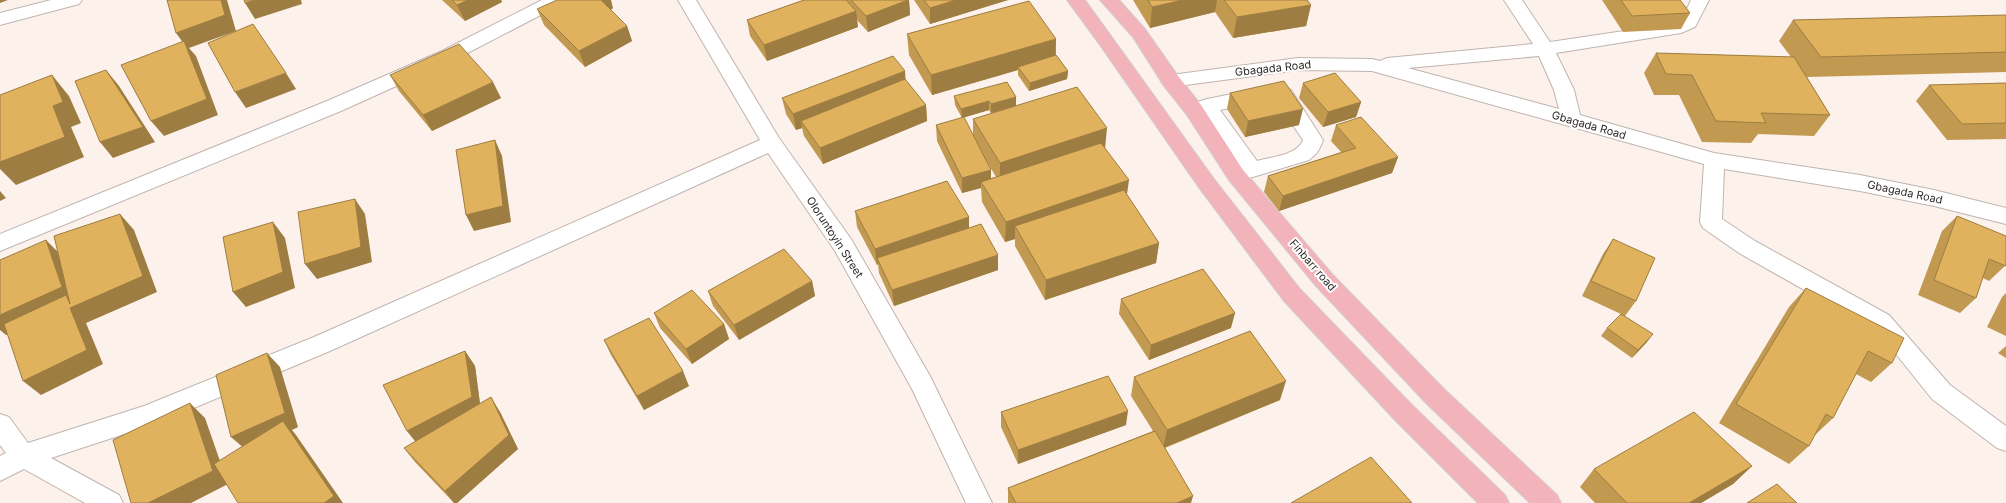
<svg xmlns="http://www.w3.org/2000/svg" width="2006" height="503" viewBox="0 0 2006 503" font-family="Inter,sans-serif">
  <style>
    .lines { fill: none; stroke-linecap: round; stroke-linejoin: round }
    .minor-casing { stroke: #bfb4af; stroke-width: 2 }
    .major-casing { stroke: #d1d0d0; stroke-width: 2 }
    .minor { fill: #fff; fill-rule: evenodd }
    .major { fill: #f2b3bb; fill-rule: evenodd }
    .wall { fill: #c19951; fill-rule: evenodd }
    .shaded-wall { fill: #9d7d42 }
    .building { fill: #e0b25e; stroke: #9d7d42 }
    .labels { text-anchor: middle; stroke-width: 4; stroke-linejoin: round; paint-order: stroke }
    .street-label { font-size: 11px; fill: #2e2a28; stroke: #fff }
  </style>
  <rect width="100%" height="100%" fill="#fdf1ec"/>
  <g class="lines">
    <defs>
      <path id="minor" d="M51 0H82L79 4 0 25V13Z
        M542 0H565L562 4 456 59 341 111 0 251V234L327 101 442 51Z
        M678 0H696L779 138 851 239 930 376 992 503H966L912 389 835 251 768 153 330 351 158 423 51 458 119 495 123 503H85L24 469 0 481V456L6 453 0 445V414L9 417 28 443 144 406 314 337 760 140Z
        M1504 0H1522L1550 42 1671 24 1682 19 1691 0H1709L1695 27 1681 33 1556 53 1574 90 1580 115 1714 153 1860 175 1934 190 2006 208V224L1934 206 1860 191 1724 169 1722 219 1755 241 1889 315 1950 385 2006 426V451L1997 448 1932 399 1892 349 1873 329 1739 253 1703 228 1700 222 1704 164 1372 71 1298 70 1171 87 1164 86 1161 81 1164 76 1171 75 1298 58 1372 59 1380 61 1387 58 1533 44ZM1539 56 1554 90 1559 109 1408 68Z
        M1277 85 1291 90 1323 140C1320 149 1317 154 1309 160L1236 182 1229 180 1226 175 1229 170 1239 167 1203 114 1194 117 1187 115 1184 110 1187 105 1207 99ZM1275 99 1303 140C1298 155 1271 157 1257 161L1220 110Z"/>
      <path id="major" d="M1067 0H1085L1214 179 1300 289 1412 405 1505 495 1509 503H1478L1394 419 1284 301 1200 189 1100 45Z
        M1100 0H1119L1145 29 1178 76 1201 105 1243 170 1332 274 1444 389 1557 495 1561 503H1530L1426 403 1316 286 1229 180 1187 115 1164 86 1133 37Z"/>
    </defs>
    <use href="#minor" class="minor-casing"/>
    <use href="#major" class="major-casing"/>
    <use href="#minor" class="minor"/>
    <use href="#major" class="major"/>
  </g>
  <path class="wall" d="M442 0H501L502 2 465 21Z
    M804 0H909L910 15 868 32 857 20 858 27 767 61 750 36 747 20Z
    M914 0H1008L930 24Z
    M1133 0H1307L1311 5 1306 26 1233 38 1215 12 1150 28Z
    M1602 0H1680L1690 13 1681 29 1623 32Z
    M613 8 611 10 627 26 632 41 585 67 544 25 537 9Z
    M2006 15V72L1807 77 1830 115 1814 136 1758 134 1751 143 1702 142 1679 95H1654L1644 73 1656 53 1791 57 1779 41 1793 20Z
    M907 34 1056 39V55L1068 71 1067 79 1029 91 1018 75V70L932 95 909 55Z
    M390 75 501 98 432 131 399 91Z
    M1303 83 1361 102 1356 117 1323 127 1299 98Z
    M2006 83V139L1947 140 1916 101 1929 85Z
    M1230 93 1299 125 1245 137 1227 109Z
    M954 96 1016 106 991 113 989 110 962 118 955 105Z
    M782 98 926 105 927 121 823 164 804 136 802 128 796 130 786 114Z
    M973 119 1105 148 1127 195 1159 243 1156 263 1045 300 1015 246V239L1005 242 982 202 981 188 962 193 937 141 936 125 973 136ZM986 160 996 177 991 178V170Z
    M1336 125 1398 157 1392 173 1279 211 1264 192 1268 176 1341 152 1331 141Z
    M855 211 969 217V228L998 270 894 306 879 273 878 264 877 265 857 227Z
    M1957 216 2006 265 1989 281 1983 278 1976 298 1960 313 1918 295 1942 231Z
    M1613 239 1636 301 1625 316 1647 342 1632 358 1601 336 1607 328 1621 314 1582 296 1603 254Z
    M812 281 815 296 739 340 713 306 708 291Z
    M1806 288 1892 363 1871 382 1856 374 1833 418 1814 436 1809 446 1789 464 1719 423 1789 307Z
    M2006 293V336L1987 327 2002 297Z
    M1121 299 1231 328 1149 360 1119 314Z
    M654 313 724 324 729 339 692 364 660 328Z
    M604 340 689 386 644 410 611 355Z
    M2006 346V358L1998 353Z
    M465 351 475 366 480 404 500 412 518 449 457 503H454L415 462 404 448 416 441 407 431Z
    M1134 377 1280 400 1165 448 1191 503H1008V488L1153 431 1131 396Z
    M1001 412 1126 425 1018 464 1001 427Z
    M1752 466 1733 484 1701 503H1595L1580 487 1594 469Z"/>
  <path class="shaded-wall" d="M0 0H8L0 3Z
    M221 0H227L236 31 189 48 196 56 218 115 164 136 151 121 187 48 176 33Z
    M255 0H301L302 4 255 19 245 3Z
    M468 0H501L502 2 465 21 457 5Z
    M600 0H611L613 8 604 14Z
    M908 0H909L910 15 868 32 866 16Z
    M956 0H1008L930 24V8Z
    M1183 0H1217L1215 12 1150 28 1152 7Z
    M1311 5 1306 26 1233 38 1237 17Z
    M856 11 858 27 767 61 764 45Z
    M627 26 632 41 585 67 579 51Z
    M1056 39 1055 60 1018 67V70L932 95 931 75Z
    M106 70 119 86 155 142 113 158 100 142Z
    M905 71 906 87 801 121 802 128 796 130 793 114Z
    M1068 71 1067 79 1029 91 1030 83Z
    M286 73 296 89 246 108 235 92Z
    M52 75 69 96 81 123 71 127 84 157 16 185 0 169V162L53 106Z
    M493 82 501 98 432 131 423 115Z
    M1016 97V106L991 113V104Z
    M989 101V110L962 118 961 109Z
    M1361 102 1356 117 1323 127 1328 112Z
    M926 105 927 121 823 164 820 148Z
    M1303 109 1299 125 1245 137 1248 121Z
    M1107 128 1105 149 1000 183V163Z
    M495 140 502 156 511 222 474 231 466 215Z
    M1398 157 1392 173 1279 211 1283 196Z
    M991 170V186L981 182V188L962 193V178Z
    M1129 180 1126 201 1015 226V239L1005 242 1006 222Z
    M0 191 6 198 0 201Z
    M355 199 365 214 372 262 317 279 305 264Z
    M120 214 134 230 157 292 86 323 103 364 41 395 23 381 71 306 6 335 0 330V315L46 240 61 255Z
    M969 217V232L877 258 878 264 877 265 875 249Z
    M273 222 285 238 295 288 246 307 233 292Z
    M1159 243 1156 263 1045 300 1046 280Z
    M998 255V270L894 306 892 290Z
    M812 281 815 296 739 340 734 325Z
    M1235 313 1231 328 1149 360 1151 345Z
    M724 324 729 339 692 364 686 349Z
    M1653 334 1647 342 1632 358 1638 350Z
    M465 351 475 366 481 411 418 445 407 431Z
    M267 353 280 367 298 427 292 430 296 435 343 503H324L246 450 231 437Z
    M683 371 689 386 644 410 637 396Z
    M1286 381 1280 400 1163 448 1167 430Z
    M491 397 500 412 518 449 457 503H454L445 491Z
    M190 403 205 418 228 484 191 503H148Z
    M1128 411 1126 425 1018 464V450Z
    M1752 466 1733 484 1701 503H1689Z
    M1193 496 1191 503H1177Z"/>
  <path class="building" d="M167 0H221L225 15 176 33Z
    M244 0H255L245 3Z
    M452 0H468L457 5Z
    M557 0H601L627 26 579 51 537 9Z
    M804 0H846L856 11 764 45 747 20Z
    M851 0H908L866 16Z
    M924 0H956L930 8Z
    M1148 0H1183L1152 7Z
    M1224 0H1307L1311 5 1237 17Z
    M1621 0H1680L1690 13 1632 16Z
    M1029 1 1056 39 931 75 907 34Z
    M2006 15V52L1821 57 1793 20Z
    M253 24 286 73 235 92 208 43Z
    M184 41 207 99 151 121 121 65Z
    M459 44 493 82 423 115 390 75Z
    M1656 53 1794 57 1830 115 1761 113 1766 123 1716 121 1692 75 1666 74Z
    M1056 55 1068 71 1030 83 1018 67Z
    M893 56 905 71 793 114 782 98Z
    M106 70 143 127 100 142 75 81Z
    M1335 73 1361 102 1328 112 1303 83Z
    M52 75 63 102 53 106 65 137 0 162V95Z
    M905 79 926 105 820 148 801 121Z
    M1284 81 1303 109 1248 121 1230 93Z
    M1007 82 1016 97 991 104 989 101 961 109 954 96Z
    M2006 83V123L1962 124 1929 85Z
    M1077 87 1107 128 1000 163 973 119Z
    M964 117 991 170 962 178 936 125Z
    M1361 117 1398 157 1283 196 1268 176 1356 148 1336 125Z
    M495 140 503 206 466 215 456 150Z
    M1101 143 1129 180 1006 222 981 182Z
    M947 181 969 217 875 249 855 211Z
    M1124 190 1159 243 1046 280 1015 226Z
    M355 199 361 247 305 264 298 212Z
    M120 214 143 276 70 308 87 350 23 381 4 324 66 295 70 304 54 236Z
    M1957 216 2006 236V266L1989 259 1976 298 1934 280Z
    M273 222 283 272 233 292 223 237Z
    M981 224 998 255 892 290 877 258Z
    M1613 239 1655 258 1636 301 1591 281Z
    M46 240 62 287 0 315V260Z
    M784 249 812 281 734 325 708 291Z
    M1203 269 1235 313 1151 345 1121 299Z
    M1806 288 1904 338 1892 363 1868 351 1833 418 1826 414 1809 446 1736 404Z
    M692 290 724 324 686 349 654 313Z
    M1621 314 1653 334 1638 350 1607 328Z
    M649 318 683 371 637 396 604 340Z
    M1250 331 1286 381 1167 430 1134 377Z
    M465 351 472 397 407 431 383 385Z
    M267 353 285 413 231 437 216 375Z
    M1108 376 1128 411 1018 450 1001 412Z
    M491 397 509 435 445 491 404 448Z
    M190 403 213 471 148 503H131L113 440Z
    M1694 412 1752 466 1689 503H1627L1594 469Z
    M283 421 334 496 324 503H238L214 464Z
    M1155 431 1193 496 1177 503H1016L1008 488Z
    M1371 457 1412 503H1291Z
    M1777 484 1797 503H1747Z"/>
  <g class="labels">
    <g class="street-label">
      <text transform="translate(1273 68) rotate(-6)" y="4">Gbagada Road</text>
      <text transform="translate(1589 125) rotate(16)" y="4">Gbagada Road</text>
      <text transform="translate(1905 192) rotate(12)" y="4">Gbagada Road</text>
      <text transform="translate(835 237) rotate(57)" y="4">Oloruntoyin Street</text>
      <text transform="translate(1313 265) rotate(49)" y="4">Finbarr road</text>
    </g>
  </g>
</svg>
